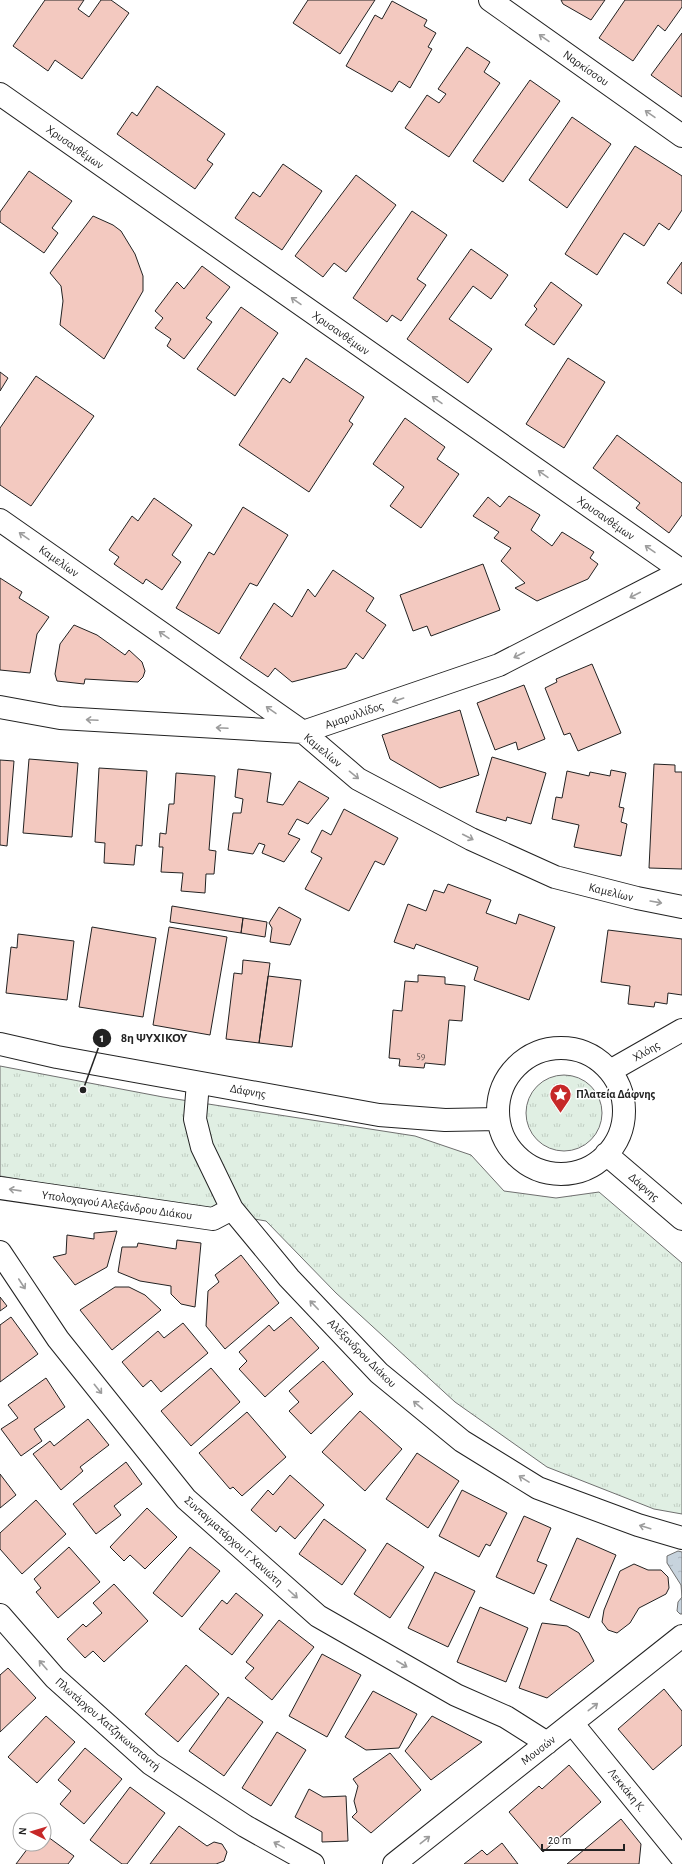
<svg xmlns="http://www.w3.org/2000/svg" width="682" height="1864" viewBox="0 0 682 1864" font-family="'Alegreya Sans',sans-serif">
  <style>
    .grass { fill: url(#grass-tufts); stroke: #6f6f6f }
    .water { fill: url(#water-ripples); stroke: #6f6f6f }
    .building { fill: #f3c9c0; stroke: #222 }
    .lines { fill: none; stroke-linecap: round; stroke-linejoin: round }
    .street-casing { stroke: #222; stroke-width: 24 }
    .secondary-casing { stroke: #222; stroke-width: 24 }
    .street { stroke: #fff; stroke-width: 22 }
    .secondary { stroke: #fff; stroke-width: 22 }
    .oneway { stroke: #9c9c9c }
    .labels { text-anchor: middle; stroke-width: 3; stroke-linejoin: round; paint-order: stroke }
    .number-label { font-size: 10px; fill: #564c4a }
    .street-label { font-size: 12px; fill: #222; stroke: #fff }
    .poi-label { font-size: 12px; font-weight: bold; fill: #222; stroke: #fff; text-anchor: start }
    .leader { fill: none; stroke: #222; stroke-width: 1.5 }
    .callout-dot { fill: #222; stroke: #fff; stroke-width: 1.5 }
    .mark-label { font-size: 12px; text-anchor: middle; font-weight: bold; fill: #fff }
    .callout-label { font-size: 13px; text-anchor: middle; font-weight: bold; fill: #222; stroke: #fff; stroke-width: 3; stroke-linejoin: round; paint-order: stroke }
  </style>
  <defs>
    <pattern id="grass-tufts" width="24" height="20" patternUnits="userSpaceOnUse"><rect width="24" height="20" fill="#e0efe3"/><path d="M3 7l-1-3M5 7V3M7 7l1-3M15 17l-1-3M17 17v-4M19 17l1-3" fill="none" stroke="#c0cdc2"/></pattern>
    <pattern id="water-ripples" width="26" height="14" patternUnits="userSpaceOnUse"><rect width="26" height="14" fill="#c7d3dd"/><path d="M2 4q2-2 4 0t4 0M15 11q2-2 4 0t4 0" fill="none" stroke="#abb5bd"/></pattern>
  </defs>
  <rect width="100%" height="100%" fill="#fff"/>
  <path class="grass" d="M0 1066 163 1097 415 1136 471 1155 504 1191 556 1198 599 1192 682 1263V1514L654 1509 547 1467 455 1402 336 1293 266 1221 0 1176Z
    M526 1113a38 38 0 1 1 76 0a38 38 0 1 1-76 0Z"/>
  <path class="water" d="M678 1551 682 1552V1614H680L677 1611 678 1602 682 1597 681 1585 667 1563V1556Z"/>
  <path class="building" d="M45 0H84L78 9 89 17 101 0H111L129 13 82 79 55 60 48 71 13 46Z
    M308 0H375L340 54 293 23Z
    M561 0H605L591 20 563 4Z
    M625 0H682V7L665 31 658 25 633 61 599 38Z
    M392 1 427 20 424 26 436 33 428 47 432 49 410 88 399 81 392 92 346 66 375 15 382 19Z
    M682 33V97L651 75Z
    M467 47 490 62 484 72 500 83 449 157 405 128 427 95 439 103 446 94 438 89Z
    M530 80 560 101 503 182 473 161Z
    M157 86 225 134 207 160 213 164 195 189 117 134 132 112 137 116Z
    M572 117 611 144 567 208 529 180Z
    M635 146 682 176V210L669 230 659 223 644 246 624 233 597 275 565 254Z
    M283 164 322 191 282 250 235 218 253 192 260 197Z
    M29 171 72 201 52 228 58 233 44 253 0 222V212Z
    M356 175 396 205 346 272 334 263 323 277 295 256Z
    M412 211 447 235 417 279 426 285 401 321 392 315 387 322 353 298Z
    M93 216 113 225 121 231 135 254 143 276V291L104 359 60 325 63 301 61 286 50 273Z
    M471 249 508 275 491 299 473 286 449 319 492 349 468 383 407 339Z
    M682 262V294L667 283Z
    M202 266 230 287 206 318 212 322 184 359 167 346 171 339 155 328 163 318 155 311 177 282 184 289Z
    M551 282 582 305 554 345 525 325 537 309 534 306Z
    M241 307 278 333 235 396 197 369Z
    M306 358 364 397 349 421 353 424 309 492 239 445 283 378 290 383Z
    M568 358 605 382 564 448 526 424Z
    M0 372 8 378 0 391Z
    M36 376 94 416 31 506 0 485V428Z
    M405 418 445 447 437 459 459 474 421 528 390 506 404 487 373 464Z
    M617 435 682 483V515L669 533 636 508 640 503 593 468Z
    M509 496 540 515 531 530 552 546 562 532 594 552 590 558 598 564 588 579 537 601 515 588 525 583 501 561 511 548 494 538 499 532 473 516 488 497 500 507Z
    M154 498 192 525 172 555 181 562 162 590 146 579 143 584 114 564 119 557 109 550 132 516 138 521Z
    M243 507 288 535 257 586 250 583 219 634 176 608 209 552 214 555Z
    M483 564 500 610 431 636 427 626 413 631 400 595Z
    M333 570 374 598 366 611 386 625 363 659 356 653 346 668 292 682 275 668 268 677 240 658 274 603 292 617 308 589 315 597Z
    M0 578 22 592 19 598 49 617 37 634 30 673 0 670Z
    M74 625 97 635 125 655 129 650 142 662 145 671 143 677 138 682 85 679 84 684 57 681 55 674 60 644Z
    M592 664 621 733 578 751 570 733 564 735 545 688 557 682 556 679Z
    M524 685 545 739 518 750 516 742 495 750 477 703Z
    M460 710 479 775 440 788 390 759 382 735Z
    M492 757 546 773 531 824 507 817 506 821 476 812Z
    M29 759 78 763 72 837 23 833Z
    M0 760 14 761 7 846 0 845Z
    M654 764 675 765V772H682V869L649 868Z
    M99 768 147 771 142 846 136 845 134 865 104 863 105 843 95 842Z
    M238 769 271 773 267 802 283 805 299 781 329 798 308 824 297 819 288 834 300 839 284 862 262 853 265 845 259 843 253 854 228 850 233 813H241L243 799 235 797Z
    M611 770 626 773 619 807 624 808 621 822 627 824 621 856 574 847 579 825 552 819 556 797 562 798 567 771 589 776 590 772 610 776Z
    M176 773 215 776 209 850 216 851 214 874H206L205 893 181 891 183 873 161 872 163 847H159L160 833 166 834 169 804H174Z
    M344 809 398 838 384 865 375 861 349 911 305 889 322 858 311 852 322 830 331 835Z
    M448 884 491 900 486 913 516 924 519 914 555 927 529 1000 474 980 478 967 416 944 414 949 394 942 408 904 426 911 434 890 444 893Z
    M172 906 243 918 241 933 170 922Z
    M279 907 301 919 290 945 270 942 272 928 269 923Z
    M243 918 267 922 265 937 241 933Z
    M92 927 156 938 143 1017 79 1007Z
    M169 927 227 937 210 1035 153 1025Z
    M608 930 682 939V995L668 993 667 1004 655 1002 654 1007 628 1004 630 986 601 982Z
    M18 934 74 941 67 1000 6 993 11 947 17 948Z
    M243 960 270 963 259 1043 226 1039 234 973 242 974Z
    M418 975 445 977V984L465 986 462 1021 449 1020 445 1065 425 1063 424 1068 399 1066 400 1059 389 1058 393 1010 402 1011 405 981 418 982Z
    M268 976 301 980 292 1047 259 1043Z
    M117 1231 107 1267 75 1285 53 1257 66 1254 67 1235 94 1239V1233Z
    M177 1240 201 1243 195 1307 181 1304 171 1294V1286L140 1281 118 1272 122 1247H137L138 1243 176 1249Z
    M241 1255 279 1303 225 1349 206 1326 208 1291 219 1282 215 1275Z
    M115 1287H129L145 1295 161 1310 112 1350 80 1310Z
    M0 1297 7 1306 0 1311Z
    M11 1317 38 1354 0 1382V1325Z
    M291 1317 319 1348 265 1397 239 1369 247 1361 239 1352 269 1325 274 1331Z
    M183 1323 208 1353 161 1392 151 1380 143 1387 122 1362 158 1331 164 1338Z
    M323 1361 353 1394 311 1434 289 1411 299 1402 289 1391Z
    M211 1368 240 1402 191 1446 161 1411Z
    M46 1378 65 1407 34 1429 42 1441 21 1456 1 1429 18 1418 8 1405Z
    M360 1411 402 1449 365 1491 322 1452Z
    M247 1412 286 1457 242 1496 233 1487 230 1489 199 1453Z
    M88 1419 109 1445 80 1467 83 1471 61 1490 33 1454 50 1441 54 1446Z
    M417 1453 459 1481 428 1528 386 1499Z
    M126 1462 142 1484 114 1506 121 1515 96 1534 73 1504Z
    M0 1474 16 1495 0 1508Z
    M290 1475 324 1505 295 1539 280 1526 276 1532 251 1510 268 1490 273 1495Z
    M462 1490 507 1513 490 1546 486 1544 479 1557 439 1536Z
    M36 1500 66 1534 22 1574 0 1549V1533Z
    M147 1508 177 1537 145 1569 130 1555 124 1561 110 1547Z
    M524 1516 551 1528 537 1561 547 1565 534 1594 496 1577Z
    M324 1519 366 1550 342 1585 299 1554Z
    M577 1538 616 1555 589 1618 550 1600Z
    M387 1543 424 1567 390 1618 354 1594Z
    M69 1547 100 1582 58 1618 36 1592 41 1588 34 1579Z
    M190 1547 220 1571 182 1617 153 1593Z
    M634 1564 648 1570H661L668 1577 669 1588 666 1594 639 1608 630 1623 617 1633 608 1630 602 1622 604 1610 620 1571Z
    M435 1572 475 1591 448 1647 408 1628Z
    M114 1584 148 1621 104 1662 93 1651 85 1658 67 1639 83 1624 86 1627 102 1613 93 1603Z
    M236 1593 263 1615 232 1655 199 1629 222 1600 227 1604Z
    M480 1607 528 1628 506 1682 457 1662Z
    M279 1620 314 1647 272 1700 245 1678 254 1668 246 1662Z
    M542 1623 567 1626 579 1633 594 1661 547 1698 519 1688Z
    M322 1654 361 1675 327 1737 289 1716Z
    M186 1665 219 1694 178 1742 145 1714Z
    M8 1668 36 1698 0 1732V1675Z
    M664 1689 682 1711V1745L653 1770 618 1729Z
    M373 1691 417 1714 399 1748 366 1750 345 1737Z
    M228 1697 263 1722 224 1776 189 1751Z
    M46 1716 75 1742 37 1783 8 1757Z
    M432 1716 482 1742 431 1780 405 1751Z
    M277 1732 306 1750 271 1806 242 1788Z
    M85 1748 122 1779 84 1824 60 1804 71 1791 58 1780Z
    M390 1753 421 1790 371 1833 352 1817 357 1812 354 1801 358 1786 353 1779Z
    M569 1765 601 1802 543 1852 509 1812 539 1786 542 1789Z
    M130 1787 165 1813 127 1864H122L90 1840Z
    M309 1789 323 1797 346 1796 348 1841 322 1842V1832L295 1817Z
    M621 1819 641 1844 639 1864H567Z
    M179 1826 207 1846 214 1842 222 1844 227 1852 224 1861 216 1864H150Z
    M44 1834 74 1856 68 1864H16L31 1844H44Z
    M502 1843 518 1864H464L482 1850 487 1855Z"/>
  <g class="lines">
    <defs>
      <path id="street" d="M490 0 682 136
        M0 94 682 571
        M0 520 303 732 358 779 471 839 555 877 637 898 682 907
        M0 707 60 718 303 732 499 665 682 571
        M198 1083 195 1119 202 1147 232 1209 289 1278 379 1373 462 1441 538 1488 638 1525 682 1538
        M0 1188 213 1219 232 1209
        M0 1252 58 1339 186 1499 318 1616 456 1695 506 1717 547 1743
        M0 1615 55 1678 151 1764 245 1826 313 1864
        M572 1723 682 1858
        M394 1864 682 1636"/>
      <path id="secondary" d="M0 1044 57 1057 379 1115 445 1120 498 1119
        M498 1111a63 63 0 1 1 126 0a63 63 0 1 1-126 0Z
        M610 1071 682 1030
        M606 1154 682 1219"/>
    </defs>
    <use href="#street" class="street-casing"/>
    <use href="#secondary" class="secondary-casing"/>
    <use href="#street" class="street"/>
    <use href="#secondary" class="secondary"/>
  </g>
  <defs><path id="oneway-shaft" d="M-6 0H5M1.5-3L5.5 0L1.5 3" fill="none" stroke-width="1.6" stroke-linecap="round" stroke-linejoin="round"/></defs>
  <g class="oneway">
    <use href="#oneway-shaft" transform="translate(544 38) rotate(-145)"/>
    <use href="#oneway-shaft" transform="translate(650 114) rotate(-145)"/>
    <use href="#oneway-shaft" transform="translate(296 301) rotate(-145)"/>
    <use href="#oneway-shaft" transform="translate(437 400) rotate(-145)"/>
    <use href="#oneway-shaft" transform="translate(543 474) rotate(-145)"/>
    <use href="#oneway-shaft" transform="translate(24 536) rotate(-145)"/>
    <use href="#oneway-shaft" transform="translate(650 549) rotate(-145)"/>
    <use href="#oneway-shaft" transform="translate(635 595) rotate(153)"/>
    <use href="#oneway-shaft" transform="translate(164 635) rotate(-145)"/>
    <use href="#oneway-shaft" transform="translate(519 655) rotate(153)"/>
    <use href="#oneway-shaft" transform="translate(398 700) rotate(161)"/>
    <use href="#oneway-shaft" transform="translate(271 710) rotate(-145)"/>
    <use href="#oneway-shaft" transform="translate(92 720) rotate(-177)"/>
    <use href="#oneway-shaft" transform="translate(222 728) rotate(-177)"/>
    <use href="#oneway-shaft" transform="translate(354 775) rotate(39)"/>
    <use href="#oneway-shaft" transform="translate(468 837) rotate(27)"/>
    <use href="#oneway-shaft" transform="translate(656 902) rotate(10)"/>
    <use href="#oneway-shaft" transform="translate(15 1190) rotate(-172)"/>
    <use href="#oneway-shaft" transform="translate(22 1284) rotate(57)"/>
    <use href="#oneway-shaft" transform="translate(314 1305) rotate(-134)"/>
    <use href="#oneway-shaft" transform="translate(98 1389) rotate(51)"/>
    <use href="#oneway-shaft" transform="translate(418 1405) rotate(-140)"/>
    <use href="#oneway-shaft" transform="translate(524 1479) rotate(-148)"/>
    <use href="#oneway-shaft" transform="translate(645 1527) rotate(-163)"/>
    <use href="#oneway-shaft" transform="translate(293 1594) rotate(42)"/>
    <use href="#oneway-shaft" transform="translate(402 1664) rotate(30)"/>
    <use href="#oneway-shaft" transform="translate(43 1665) rotate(-131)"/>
    <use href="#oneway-shaft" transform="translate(593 1707) rotate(-38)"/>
    <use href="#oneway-shaft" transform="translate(425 1840) rotate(-38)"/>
    <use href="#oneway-shaft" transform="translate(279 1845) rotate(-151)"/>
  </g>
  <defs>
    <symbol id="sight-pin" viewBox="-11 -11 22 30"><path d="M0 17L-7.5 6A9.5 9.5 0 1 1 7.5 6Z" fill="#c62828" stroke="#fff"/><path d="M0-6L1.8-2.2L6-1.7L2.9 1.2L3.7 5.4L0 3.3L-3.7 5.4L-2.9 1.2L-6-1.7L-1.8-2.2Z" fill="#fff"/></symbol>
  </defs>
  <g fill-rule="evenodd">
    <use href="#sight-pin" x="548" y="1082" width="25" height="34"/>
  </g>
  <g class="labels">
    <g class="number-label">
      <text x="421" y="1059">59</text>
    </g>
    <g class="street-label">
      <text transform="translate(586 68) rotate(35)" y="4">Ναρκίσσου</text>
      <text transform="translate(75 147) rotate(35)" y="4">Χρυσανθέμων</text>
      <text transform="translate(341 333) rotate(35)" y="4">Χρυσανθέμων</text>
      <text transform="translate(606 518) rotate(35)" y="4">Χρυσανθέμων</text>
      <text transform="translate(59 561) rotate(35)" y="4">Καμελίων</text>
      <text transform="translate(354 715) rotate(-19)" y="4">Αμαρυλλίδος</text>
      <text transform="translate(323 750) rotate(40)" y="4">Καμελίων</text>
      <text transform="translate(611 892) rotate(14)" y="4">Καμελίων</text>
      <text transform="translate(646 1051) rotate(-30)" y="4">Χλόης</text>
      <text transform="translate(248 1091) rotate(10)" y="4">Δάφνης</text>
      <text transform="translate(644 1187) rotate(41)" y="4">Δάφνης</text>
      <text transform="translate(117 1205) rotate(8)" y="4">Υπολοχαγού Αλεξάνδρου Διάκου</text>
      <text transform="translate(362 1353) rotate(45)" y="4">Αλέξανδρου Διάκου</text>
      <text transform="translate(234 1541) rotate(42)" y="4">Συνταγματάρχου Γ. Χανιώτη</text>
      <text transform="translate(108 1724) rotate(41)" y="4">Πλωτάρχου Χατζηκωνσταντή</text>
      <text transform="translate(538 1750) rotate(-38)" y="4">Μουσών</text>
      <text transform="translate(627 1790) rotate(51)" y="4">Λεκκάκη Κ.</text>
    </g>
    <g class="poi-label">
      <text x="576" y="1098">Πλατεία Δάφνης</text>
    </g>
  </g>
  <path class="leader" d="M83 1090L102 1038"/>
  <g class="callout-dot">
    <circle cx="83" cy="1090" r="4"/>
    <circle cx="102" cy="1038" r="10"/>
  </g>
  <g class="mark-label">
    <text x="102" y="1042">1</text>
  </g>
  <g class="callout-label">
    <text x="154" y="1042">8η ΨΥΧΙΚΟΥ</text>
  </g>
  <g transform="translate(32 1832) rotate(275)"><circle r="19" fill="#ffffff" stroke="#a7a7a7"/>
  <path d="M0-3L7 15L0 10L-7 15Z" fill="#c62828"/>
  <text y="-6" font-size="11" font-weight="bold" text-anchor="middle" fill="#222222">N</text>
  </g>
  <path d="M542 1844v6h82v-6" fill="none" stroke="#222222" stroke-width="2"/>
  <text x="548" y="1844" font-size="12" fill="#222222" stroke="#ffffff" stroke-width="3" paint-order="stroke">20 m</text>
</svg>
